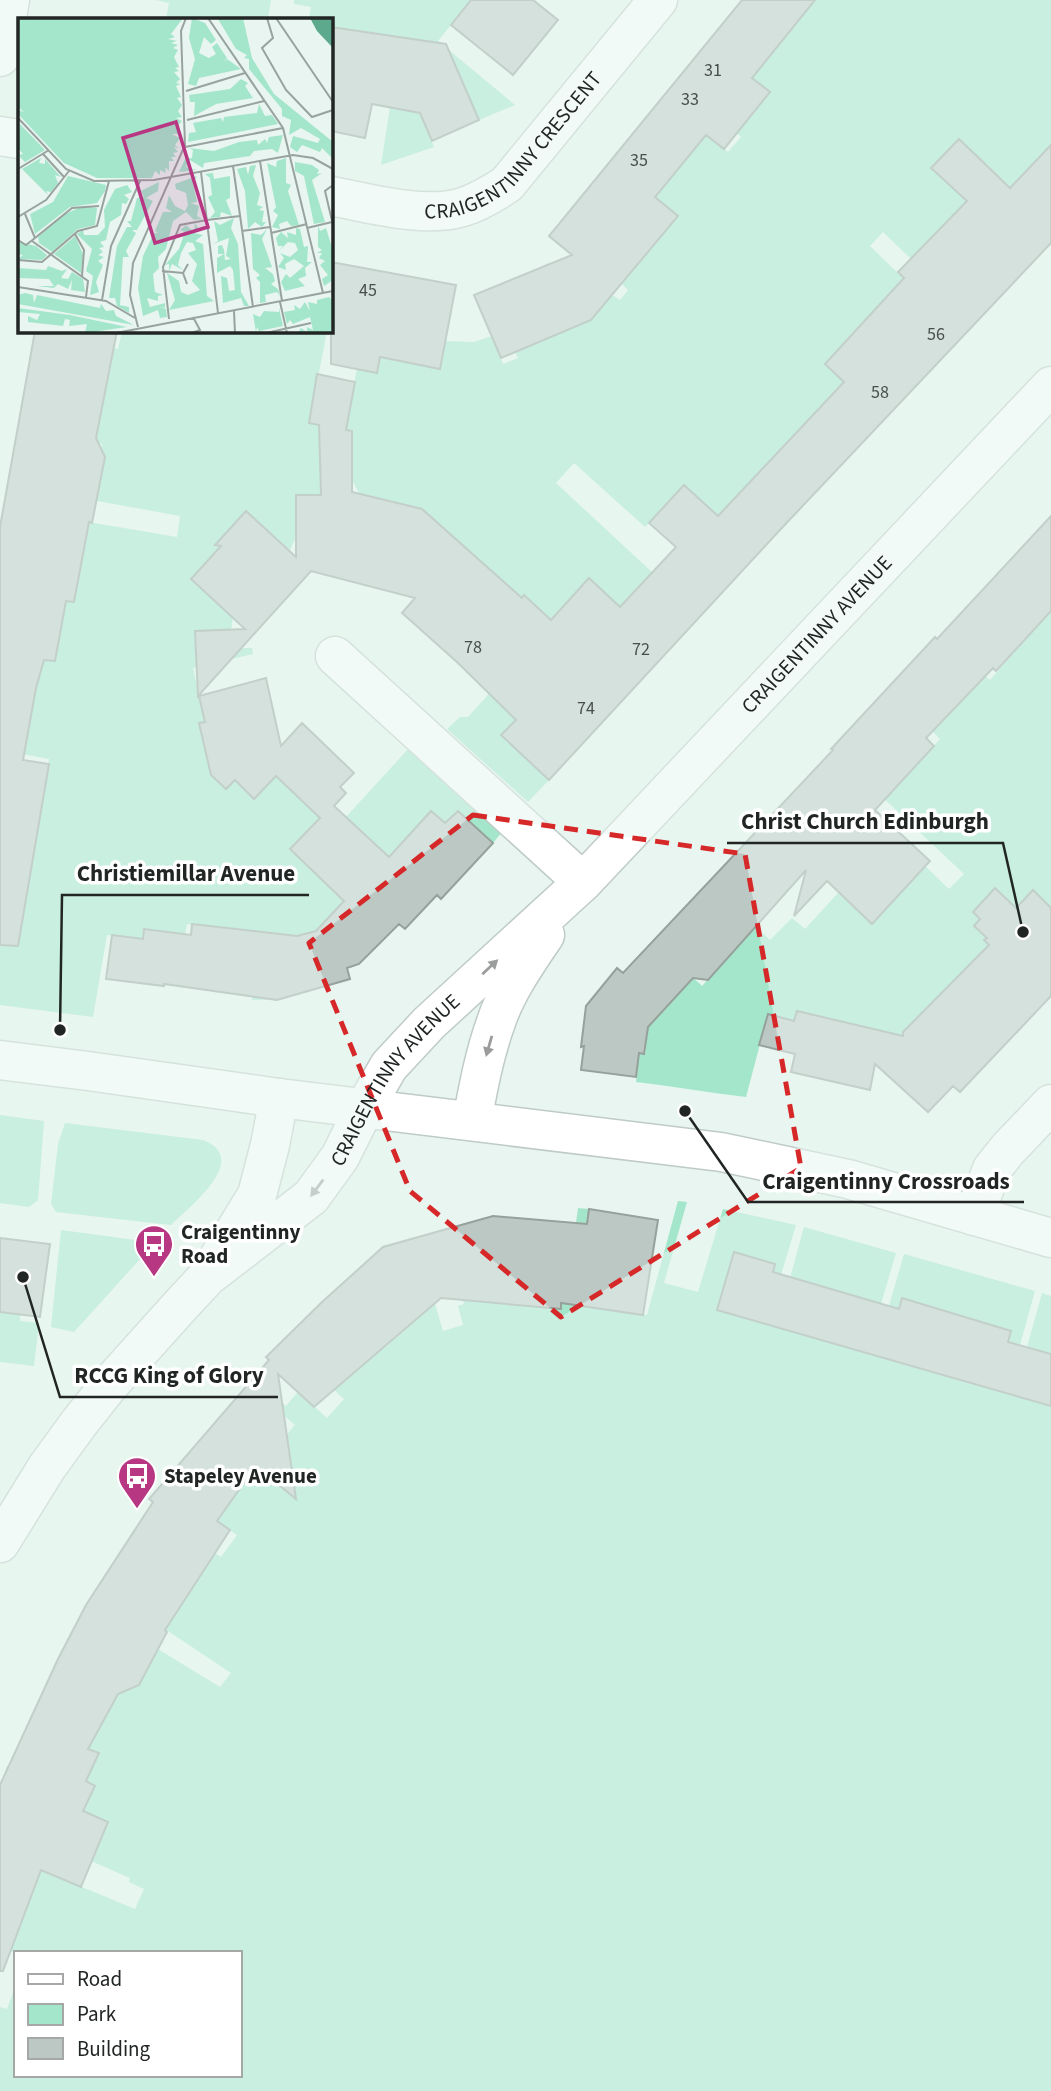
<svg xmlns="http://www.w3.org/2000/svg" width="1051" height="2091" viewBox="0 0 1051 2091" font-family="'Source Sans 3',sans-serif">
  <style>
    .green { fill: #a4e6cc }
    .building { fill: #bcc8c3; stroke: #96a19c; stroke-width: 2 }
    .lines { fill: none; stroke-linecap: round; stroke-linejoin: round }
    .minor-casing { stroke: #bfcbc6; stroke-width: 41 }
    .minor { stroke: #fff; stroke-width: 38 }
    .oneway { fill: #9b9d9c }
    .marked { fill: none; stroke: #d62828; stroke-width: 5; stroke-dasharray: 14 9; stroke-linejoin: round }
    .labels { text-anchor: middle; stroke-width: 7; stroke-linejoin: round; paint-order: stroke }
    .number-label { font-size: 18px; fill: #484e4c }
    .street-label { font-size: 21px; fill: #212624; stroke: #fff }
    .poi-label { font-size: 21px; font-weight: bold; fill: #212624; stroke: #fff; text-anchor: start }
    .inset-road { fill: none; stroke: #98a29e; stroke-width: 2 }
    .view { fill: #b73783; fill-opacity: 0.15; stroke: #b73783; stroke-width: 3.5 }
    .inset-edge { fill: none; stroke: #212624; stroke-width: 3.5 }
    .leader { fill: none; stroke: #212624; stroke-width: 2.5 }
    .callout-dot { fill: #212624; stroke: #fff; stroke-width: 2.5 }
    .callout-label { font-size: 23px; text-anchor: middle; font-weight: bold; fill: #212624; stroke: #fff; stroke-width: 7; stroke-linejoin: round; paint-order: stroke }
  </style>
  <rect width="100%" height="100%" fill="#e8f5f0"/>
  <path class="green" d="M156 0H271L268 19H166L169 3Z
    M294 0H471L438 41 515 105 479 120 408 87 434 147 381 165 400 42 343 64 331 62V19H309L311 7 294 4Z
    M815 0H1051V145L1011 187 959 140 932 168 984 218 929 241 911 259 883 232 870 246 903 278 865 320 882 336 848 339 825 363 844 382 729 504 735 531 685 485 645 527 574 463 556 483 653 573 620 607 590 579 542 692 502 735 549 780 528 802 447 729 460 717H468L514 666 524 596 501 621 380 521 386 500 359 493 352 480V431L327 426 351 399 357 369 377 373 380 358 440 369 445 341 474 342 492 336 503 364 518 358 515 352 538 269 548 263 594 316 612 295 620 300 628 290 622 284 678 216 655 196 706 135 728 152 741 137 702 104 747 120 770 92 752 78Z
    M122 331H327L309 423 319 425 321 495H296V537L290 550 246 511 232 526 255 547 207 561 191 578 233 617 231 630 195 631 196 648H252L253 654 193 668 205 722 199 724 204 747 222 768 226 789 235 780 254 799 276 776 320 818 370 874 340 906 380 944 356 965 343 939 282 999 252 1000 261 932 187 924 185 934 145 929 143 939 107 935 93 1017 0 1005V892L40 817 49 759 0 750 27 736 41 659 55 661 58 647 44 645 52 598 74 602 85 544 65 518 177 537 180 516 92 500 105 457 101 449 102 444 51 435 65 338 118 349Z
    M1014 595 1043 621 1051 612V908L1033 891 1016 908 995 888 987 897 994 905 974 926 987 938 984 941 1016 963 1051 997 1033 1014 1034 1015 1019 1031 974 988 922 1041 797 1011 788 1048 787 1019 768 1014 746 1097C709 1093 673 1086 636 1082L639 1053 645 1054 651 1004 673 1000 688 984 679 975 684 969 702 986 719 967 739 911 770 940 792 918 805 929 838 893 872 924 923 864 949 889 964 874 862 778 897 786 940 739 933 732 941 722 970 663 990 680 1030 634Z
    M410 747 502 832 493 843 458 811 446 824 431 811 392 854 387 856 346 817Z
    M0 1115 44 1121 38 1200 29 1207 0 1203Z
    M65 1123 203 1140C252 1159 189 1207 171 1225L56 1212 51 1204 58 1144Z
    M678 1201 687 1202 664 1283 698 1292 723 1209 796 1225 781 1275 773 1273 775 1264 734 1252 718 1310 925 1369 902 1299 899 1309 889 1306 904 1254 1035 1291 1020 1345 1008 1341 955 1378 1051 1406V2091H0V2007L7 2009 16 1984V2075H240V1953H16L0 1947V1923L11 1907 25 1913 33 1893 19 1887 0 1853 135 1909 144 1889 129 1882 130 1878 91 1861 108 1822 3 1777 7 1766 87 1803 95 1786 73 1775 88 1777 99 1754 86 1748 97 1724 40 1698 51 1672 112 1704 110 1693 139 1685 144 1674 82 1614 86 1605 220 1687 231 1673 159 1625 183 1570 130 1536 133 1531 158 1546 201 1544 221 1557 237 1535 217 1521 184 1460 191 1450 217 1470 234 1449 276 1483 285 1484 273 1451 295 1425 248 1384 254 1377 286 1406 298 1392 327 1418 344 1399 333 1389 371 1340 381 1351 413 1323 403 1310 409 1305 369 1260 390 1244 401 1272 433 1297 443 1331 463 1325 458 1306 464 1304 460 1290 485 1283 468 1223 480 1220 486 1248 561 1308 568 1223H576L578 1208 589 1209 580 1267 608 1310 647 1315Z
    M804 1227 896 1253 881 1304 790 1278Z
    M61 1230 143 1241 151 1247 74 1332 51 1327Z
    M1042 1293 1051 1296V1354L1027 1347Z
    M0 1312 20 1315V1321L39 1323 34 1366 0 1362Z"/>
  <path class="building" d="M471 0H533L558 20 513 75 451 25Z
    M742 0H815L752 78 770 92 724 149 706 135 655 197 678 216 591 320 501 358 474 295 572 255 549 236Z
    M331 27 446 44 479 120 432 141 420 113 372 104 365 138 331 131Z
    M959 139 1010 188 1051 145V243L779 531 549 780 501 735 516 720 458 663 402 613 415 598 311 571 198 696 195 631 245 629 191 579 221 546 215 545 246 511 296 557V495H321L319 425 309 423 317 374 355 382 346 430 352 431V492L422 509 522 598 524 595 551 620 589 578 620 607 676 547 649 523 684 485 718 516 844 382 825 364 904 278 898 272 967 201 931 168Z
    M331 262 456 285 440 369 380 357 377 373 331 364Z
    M35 331H117L96 438 105 457 92 523 89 522 74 602 66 601 55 661 44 660 36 688 23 760 49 764 18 946 0 945V527Z
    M1051 516V611L996 671 993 668 926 738 934 746 875 810 930 861 872 924 827 881 794 916 806 870 708 980 693 978 648 1027 644 1054 639 1053 636 1077 581 1070 584 1046 581 1047 586 1006 617 968 623 973 833 750 831 749 935 637 937 639Z
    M266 678 281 746 302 723 354 773 340 787 346 793 334 806 389 857 431 811 445 823 458 811 493 843 441 899 437 895 405 929 399 924 359 964 347 968 350 979 277 1000 164 984V986L106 979 112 935 143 939 144 929 191 935 192 924 297 936 316 931 344 901 290 849 320 818 276 776 254 799 235 780 226 789 211 775 199 723 205 722 199 696Z
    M995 888 1016 908 1033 890 1051 908V996L960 1092 953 1086 928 1112 875 1064 870 1090 791 1072 795 1054 759 1045 768 1014 794 1021 797 1011 903 1036V1032L989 945 984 940 987 938 974 926 980 919 973 912Z
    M589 1209 658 1220 643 1315 561 1303V1309L441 1298 314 1407 278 1374 296 1499 256 1466 217 1521 230 1530 165 1630 167 1632 139 1685 118 1694 88 1749 99 1753 86 1781 95 1786 83 1811 108 1822 81 1887 41 1870 3 1971H0V1785L58 1659 86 1605 153 1502 149 1499 269 1360 266 1357 322 1302 383 1247 493 1216 587 1224Z
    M0 1238 50 1244 40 1317 0 1312Z
    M734 1252 775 1264 773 1272 899 1309 902 1298 1011 1331 1008 1342 1051 1354V1406L717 1310Z"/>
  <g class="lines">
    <defs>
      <g id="minor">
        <path d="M0 57 10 0"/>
        <path d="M0 136 19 139"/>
        <path id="s1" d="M331 196C369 203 425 219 463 207 479 202 492 194 507 184L658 0"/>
        <path d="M335 656 583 882"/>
        <path d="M0 1060 88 1071 279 1098 721 1152 848 1179 1051 1238"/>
        <path d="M472 1121C478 1089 484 1056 495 1025 505 993 526 963 545 935"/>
        <path d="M974 1216 992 1169 1008 1149 1051 1104"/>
        <path d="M219 1257 257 1195 270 1145 279 1098"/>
        <path id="s2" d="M0 1543 47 1467 79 1423 110 1384 181 1305 207 1277 311 1197 340 1157 364 1109 389 1066 429 1023 583 882 1051 386"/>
      </g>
    </defs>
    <use href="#minor" class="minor-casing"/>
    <use href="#minor" class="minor"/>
  </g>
  <defs><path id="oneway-solid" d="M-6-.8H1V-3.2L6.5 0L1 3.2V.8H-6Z" transform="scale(1.75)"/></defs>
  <g class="oneway">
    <use href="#oneway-solid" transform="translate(490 967) rotate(-43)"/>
    <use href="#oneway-solid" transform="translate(489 1046) rotate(106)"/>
    <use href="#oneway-solid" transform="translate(317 1188) rotate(127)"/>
  </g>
  <path d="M0 0H1051V2091H0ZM473 815 745 854 801 1168 561 1317 410 1191 309 943Z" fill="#e8f5f0" fill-opacity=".55" fill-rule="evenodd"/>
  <path class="marked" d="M473 815 745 854 801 1168 561 1317 410 1191 309 943Z"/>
  <defs>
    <symbol id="bus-pin" viewBox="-11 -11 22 30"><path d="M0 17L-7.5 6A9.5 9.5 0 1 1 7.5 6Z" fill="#b73783" stroke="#fff"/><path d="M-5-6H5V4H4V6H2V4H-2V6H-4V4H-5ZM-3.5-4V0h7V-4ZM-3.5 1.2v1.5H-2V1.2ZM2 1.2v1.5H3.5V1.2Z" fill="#fff"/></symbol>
  </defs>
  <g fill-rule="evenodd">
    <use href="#bus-pin" x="132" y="1222" width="44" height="60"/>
    <use href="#bus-pin" x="115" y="1454" width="44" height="60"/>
  </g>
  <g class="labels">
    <g class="number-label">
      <text x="713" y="76">31</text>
      <text x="690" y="105">33</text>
      <text x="639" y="166">35</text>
      <text x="368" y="296">45</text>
      <text x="936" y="340">56</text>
      <text x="880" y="398">58</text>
      <text x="473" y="653">78</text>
      <text x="641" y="655">72</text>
      <text x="586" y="714">74</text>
    </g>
    <g class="street-label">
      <text dy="7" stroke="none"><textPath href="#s1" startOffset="210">CRAIGENTINNY CRESCENT</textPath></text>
      <text dy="7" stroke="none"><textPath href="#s2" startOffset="1230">CRAIGENTINNY AVENUE</textPath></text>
      <text dy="7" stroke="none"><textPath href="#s2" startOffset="614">CRAIGENTINNY AVENUE</textPath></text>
    </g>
    <g class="poi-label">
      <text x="181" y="1239">Craigentinny<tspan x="181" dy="24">Road</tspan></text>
      <text x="164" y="1483">Stapeley Avenue</text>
    </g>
  </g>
  <g transform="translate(18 18)">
    <rect width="315" height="315" fill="#e8f5f0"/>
    <path d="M0 0H165L153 16 157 19 150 21 159 23 153 25 160 27 155 30 160 32 156 39 161 49 157 50 161 53 156 54 162 61 158 65 162 66 158 68 163 79 159 80 164 87 160 93 164 99 158 100 164 103 159 109 163 116H154L162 120 157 127 161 130 156 129 160 134 155 135 158 139H153L156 143H151V153L147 149 148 155 142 152V157L137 153 134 160H79L46 145 0 96V92L6 94 0 89ZM174 0 187 5 198 22 193 26 186 19 181 35 191 40 198 36 194 29 199 25 209 40 205 44 209 41 223 51 181 60 178 68 170 66 177 41 171 20ZM225 0 234 40 256 76 315 124V139L314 140 304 130 302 134 284 127 279 134 272 129 275 118 300 125 302 121 283 110 271 117 273 102 264 98V91L231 51V41L226 40 229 37 218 31 200 1ZM223 61 230 65 227 68 235 80 198 86 176 98 177 84H172L171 77 212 71ZM241 86 247 98 254 97 260 106 170 124 171 115 178 114 175 105 203 100 205 104 206 99 239 95ZM2 106 27 132 7 144 0 137 5 136 0 130ZM265 117 260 135 254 131 236 133 232 138 186 145 185 150 172 142 168 149 178 152 161 154 167 141 174 140 175 132 171 130 196 133 221 124 239 122 240 127 247 121 249 125 251 119ZM23 140 21 145 27 146V141L43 159 37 157 40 165 33 174 28 173 30 177 4 151ZM268 140V165L273 167 270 173 281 207 273 208 269 203 261 206 262 211 254 209 260 197 255 193 258 189 249 145 258 149 259 143ZM277 144 294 147 301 152 299 156 304 155 294 162 307 204 296 206 286 158 277 153ZM238 147 235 158 242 175 239 187 245 189 241 192 246 193 244 204H248L244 209 237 204 230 211 227 173 219 151 228 149 230 157 232 148ZM195 155 196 161 212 158V180L208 182 214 198 203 194 202 199 192 200 197 194 190 179 194 177 192 160 187 156ZM50 158 88 167 87 173 79 185 52 189 17 216 12 196 35 184ZM179 158 175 165 179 184 173 185 181 188 179 198 184 201 176 202 168 194 155 203 148 231 140 239 141 250 135 256 137 274 145 277 140 278V283L129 280 132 289 147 285V290L141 289 148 291 149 299 142 300 140 292 125 298 120 270 125 238 136 215H140L137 213 145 194H154L148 190 151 177 157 188 167 193 170 187 168 175 158 171 157 166ZM141 164 140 173 128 180 135 183 119 212H114L118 215 108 233 111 239H105L102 287 111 289V295L99 288 97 280H91L99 228 109 209H114L109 203H113L119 180 126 179 123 173ZM109 167 114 174 106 177 111 181 108 186 104 185 103 197 92 204 88 222 82 224 86 229 81 230 85 234 80 237 86 239 80 243 85 247 78 264 81 274 72 277 75 258 68 253 74 231 59 216 65 212 66 217H80L87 209 86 192 97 171ZM65 188 79 190 77 207 60 211 34 234 21 225 20 219 47 196ZM216 200 213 210 220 226 223 274 231 288H226L223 280 205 285 203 258 209 260 211 273 217 272 215 252 212 248 199 255V240L206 236H200V228L204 227 206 232 207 242 213 241 208 238 211 220 195 226 200 223 196 203 202 207ZM177 205 182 213 176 215 185 217 177 223 185 226 189 278 196 283 151 292 157 282 149 255 161 263 163 274 170 277 182 272 174 263 179 246 170 235 178 232 175 225 169 224 163 235 160 247 165 252 154 246 151 253V246L147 247 161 231 167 214 162 212 168 207 176 214ZM300 208 302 213 308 210 315 233V262L306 268 304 261 310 257 302 247 307 243 301 240 304 235H299L304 232 300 229ZM278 210 282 211 286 229 290 228 289 244H294L287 250 288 258 280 261 287 268 267 273 263 264 268 256 272 260 286 248 276 241 267 246 268 252 260 249 266 240 262 235 272 239 280 232 277 225 270 224 261 233 265 228H260L258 220 263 214 270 220 269 214 278 217ZM249 211 244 221 254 249 247 250 255 256 257 263 253 266 260 271 262 278 259 274 247 277 248 284 242 285V264L238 260 242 257 235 251 233 215 228 214 243 217ZM57 218 65 236 63 255 36 236ZM0 224 18 228 29 237 24 242 0 241 5 237 0 236ZM30 248 44 253 49 251 43 260 50 261 54 254 65 261 67 274 53 272 54 262 50 271 40 266 36 270 19 268H36L31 261 0 260V250L28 252ZM7 275 15 277 16 285 19 277 82 290 83 286 88 293 96 292 98 298 116 307 0 286V277ZM311 279 315 283 313 315H280L283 310 289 314V309L295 312 292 299 275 306 272 302 269 306 266 294 277 292 276 287 282 291 287 284 292 293 290 284 299 286V282ZM0 290 52 297 109 309 67 315 69 306 51 308 52 302 47 301 45 308 10 304V298L19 302 22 296 0 294ZM261 290 265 308 241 313 239 309 238 314 235 296 242 299 246 293 261 294Z" fill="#a4e6cc"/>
    <path d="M292 0H315V30L299 13Z" fill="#5ca98d"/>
    <path class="inset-road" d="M190 0 265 110 305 275M249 0 255 20 244 30 268 72 294 99 315 92M258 0 315 84M168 73 227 55M0 100 48 151 76 163 136 162 275 137 295 140 315 151M169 102 246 83M167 129 265 110M25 136 46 159M242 143 264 283M215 148 235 289M0 151 31 132M183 154 200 295M315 167 307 173 315 207M0 199 28 182 51 153M189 202 222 198M289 210 314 204M224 213 252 209M253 215 289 206M57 216 66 232 64 258M17 220 54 190 81 188M0 222 8 227 17 220 7 196M14 223 70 263 68 279M0 242 24 244 60 213 79 208 91 163M144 253 165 255M169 266 165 255 170 246M0 269 88 283 117 300M84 282 93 228 122 163M262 284 269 315M216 293 217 315M151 301 145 249 162 207 189 202M120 309 112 277 115 245 167 127 163 13 168 0M98 315 315 273M174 315 182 312 175 299M248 315 293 305"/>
    <path class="view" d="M158 104 190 209 137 225 105 120Z"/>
    <rect width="315" height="315" class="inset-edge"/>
  </g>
  <path class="leader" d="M1023 932L1003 843H727M60 1030L62 895H309M685 1111L748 1202H1024M23 1277L60 1397H278"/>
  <g class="callout-dot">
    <circle cx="1023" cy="932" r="7"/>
    <circle cx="60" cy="1030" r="7"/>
    <circle cx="685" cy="1111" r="7"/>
    <circle cx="23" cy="1277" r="7"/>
  </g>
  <g class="callout-label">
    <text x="865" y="829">Christ Church Edinburgh</text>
    <text x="186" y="881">Christiemillar Avenue</text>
    <text x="886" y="1189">Craigentinny Crossroads</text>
    <text x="169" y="1383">RCCG King of Glory</text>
  </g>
  <rect x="14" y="1951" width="228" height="126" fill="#ffffff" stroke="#a6a8a7" stroke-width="2"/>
  <rect x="28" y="1974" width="35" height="10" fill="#ffffff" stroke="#a6a8a7" stroke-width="2"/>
  <text x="77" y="1986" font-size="21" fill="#212624">Road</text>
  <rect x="28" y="2004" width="35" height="21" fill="#a4e6cc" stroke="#a6a8a7" stroke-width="2"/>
  <text x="77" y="2021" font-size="21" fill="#212624">Park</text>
  <rect x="28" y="2038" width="35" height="21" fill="#bcc8c3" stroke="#a6a8a7" stroke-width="2"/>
  <text x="77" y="2056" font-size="21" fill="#212624">Building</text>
</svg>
